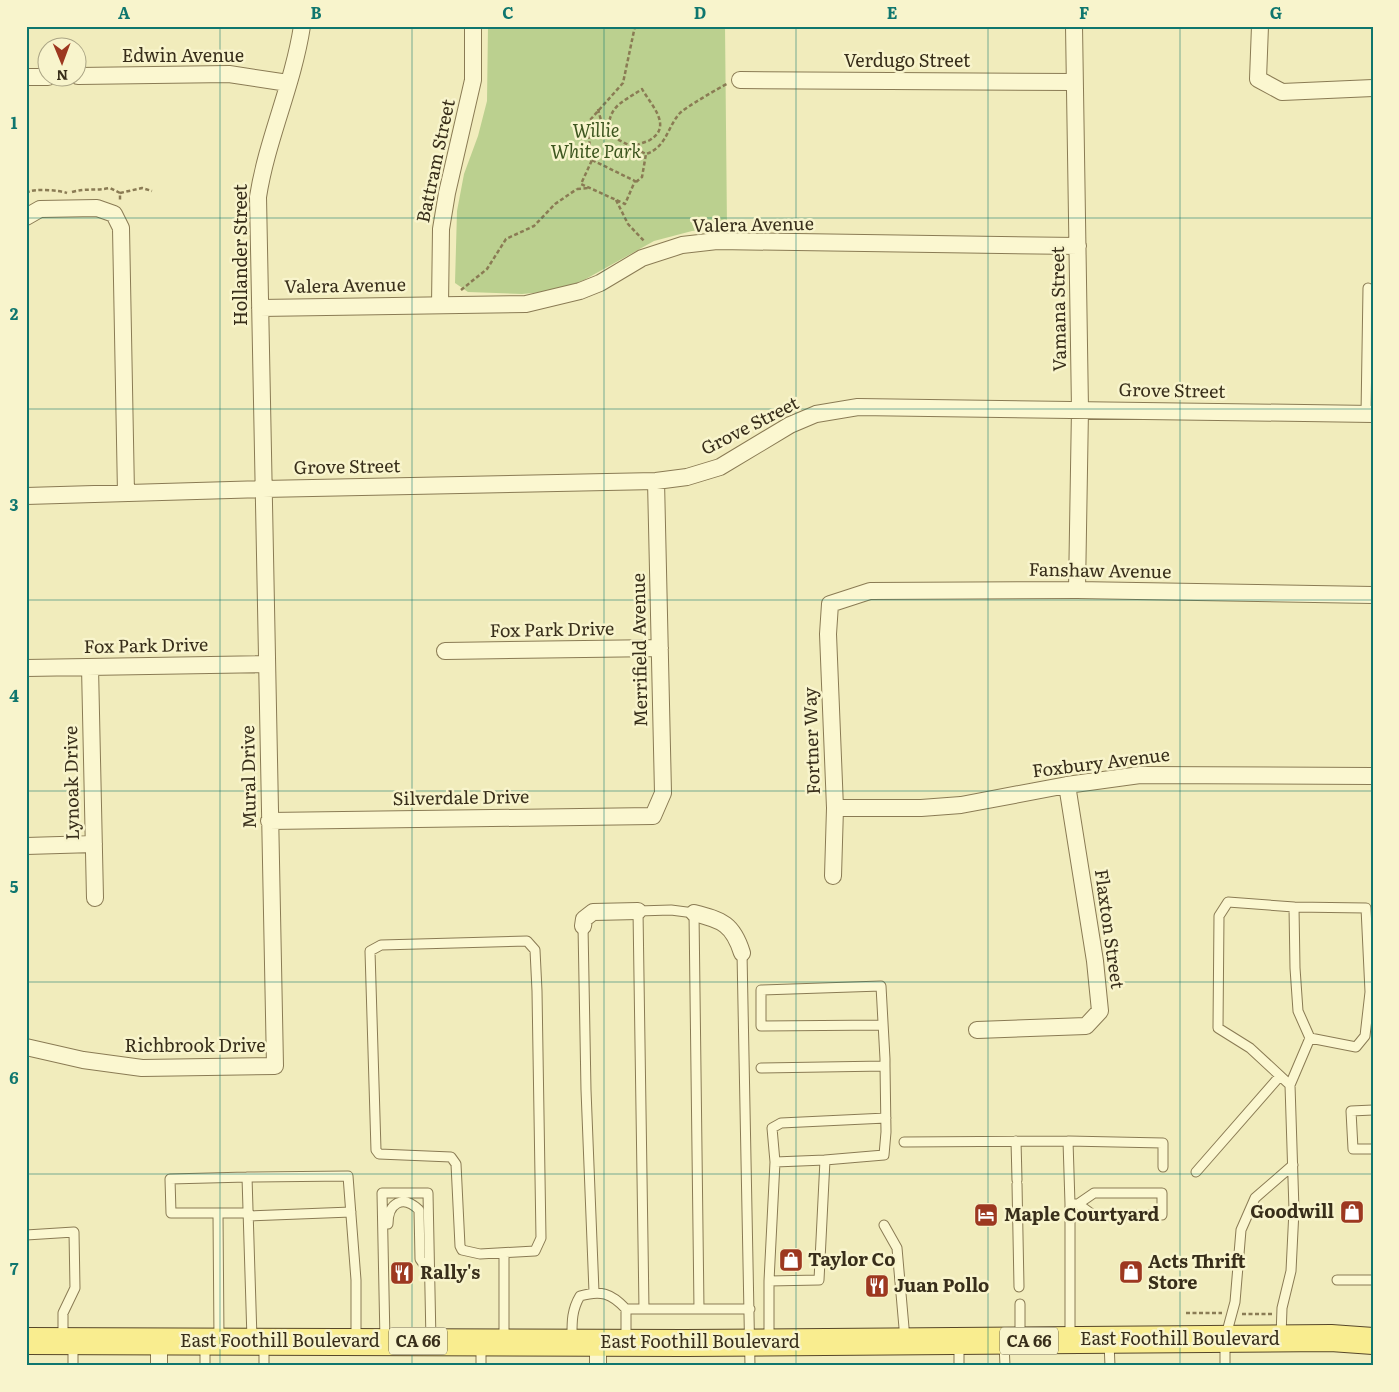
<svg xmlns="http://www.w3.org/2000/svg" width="1399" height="1392" viewBox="0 0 1399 1392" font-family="Literata,serif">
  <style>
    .green { fill: #bbd08f }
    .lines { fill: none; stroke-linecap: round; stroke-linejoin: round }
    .lane-casing { stroke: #8a7b54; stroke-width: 11 }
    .street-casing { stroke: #8a7b54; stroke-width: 18 }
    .primary-casing { stroke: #574729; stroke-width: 28 }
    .path { stroke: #8a7b54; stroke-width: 2.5; stroke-dasharray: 4 2.5; stroke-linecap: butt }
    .lane { stroke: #fbf7d0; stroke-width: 9 }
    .street { stroke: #fbf7d0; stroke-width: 16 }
    .primary { stroke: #f9ed8f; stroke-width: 26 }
    .grid { fill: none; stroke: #0f766e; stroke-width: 1; stroke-opacity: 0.55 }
    .labels { text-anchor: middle; stroke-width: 5; stroke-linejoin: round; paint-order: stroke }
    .shield { fill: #f8f4cc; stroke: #72694f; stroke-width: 1 }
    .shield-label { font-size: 16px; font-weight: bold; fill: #382e1a }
    .street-label { font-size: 18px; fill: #382e1a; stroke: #f8f4cc }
    .park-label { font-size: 18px; font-style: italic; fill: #3d561f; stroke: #f8f4cc }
    .poi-label { font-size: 18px; font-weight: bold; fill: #382e1a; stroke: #f8f4cc; text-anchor: start }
    .neatline { fill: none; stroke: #0f766e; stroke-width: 2 }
    .grid-label { font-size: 16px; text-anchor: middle; font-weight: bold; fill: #0f766e }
  </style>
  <rect width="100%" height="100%" fill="#f1ecbc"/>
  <path class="green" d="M488 26H725L727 228 692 231 654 241 584 280 555 291 522 294 468 292 455 283 457 211 464 174 478 136 487 101Z"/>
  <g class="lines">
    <defs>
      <path id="lane" d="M1366 414 1368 288
        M1294 907 1366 908 1370 992 1365 1036 1356 1047 1310 1038
        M583 926 586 1090 594 1292
        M527 941 535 950 537 991 541 1238 535 1251 480 1254 462 1250 460 1246 456 1164 451 1157 379 1154 376 1150 370 951 381 945Z
        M742 953 750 1366
        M761 1068 885 1066
        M1373 1110 1351 1111 1353 1149H1373
        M1016 1141 1017 1180
        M904 1142 1068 1141
        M825 1160 884 1155 886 1132 885 1066V1059L881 986 761 990V1026L883 1025
        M775 1162 772 1128 781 1123 886 1118
        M1196 1172 1280 1076
        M247 1177 170 1179 171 1213H249
        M1017 1184 1019 1287
        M1070 1204 1068 1141 1163 1143V1167
        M218 1214 219 1339
        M249 1216 351 1212
        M388 1224C388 1203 403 1194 419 1210L420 1259 429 1272
        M884 1225 897 1248 905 1339
        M26 1235 74 1232 75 1288 63 1313V1339
        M504 1254V1341
        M1337 1280H1373
        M769 1281 775 1162 825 1160 819 1280 769 1281V1340
        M1020 1304V1339
        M626 1309H750
        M644 1309 638 911 671 910 694 913 699 1309
        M1281 1336 1282 1308 1291 1271 1294 1210 1290 1085 1310 1038 1298 1011 1295 968 1294 907 1228 902 1219 916 1218 1028 1250 1048 1290 1085
        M1070 1337V1204H1078L1094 1193H1162V1215H1093L1078 1204
        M252 1339 247 1177 348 1176 356 1280V1341
        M385 1341 382 1193H428L431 1341
        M572 1341C572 1324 571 1311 580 1296 601 1290 611 1293 626 1309V1340
        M1109 1343 1110 1366
        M73 1344V1366
        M205 1344V1366
        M264 1344V1366
        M959 1344V1366
        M1004 1344 1005 1366
        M481 1366V1344
        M1225 1366V1339L1235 1302 1241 1230 1255 1198 1293 1165"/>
      <path id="street" d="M1074 26 1080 409 1077 590
        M1260 26 1258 79 1282 92 1373 88
        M78 76 229 74 288 83
        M26 77H48
        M740 80 1074 82
        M26 217 40 209 97 208 114 214 121 228 126 493
        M440 305 441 229 447 193 473 80V26
        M260 308 526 304 580 291 600 283 642 258 682 245 717 241 1078 246
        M26 496 263 489 656 481 687 477 720 467 790 425 816 414 858 407 1373 414
        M445 651 660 648
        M90 667 95 898
        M26 668 267 664
        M835 808H921L961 805 1067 785 1140 775 1373 776
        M269 821 653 816 663 793 656 481
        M26 846 94 844
        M833 876 835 808 828 634 830 604 870 591 1077 590 1373 595
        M694 913C722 920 733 924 742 953
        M583 926 584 919 593 912 638 911
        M977 1030 1086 1026 1100 1011 1095 961 1067 785
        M26 1047 83 1060 142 1068 275 1066 258 197C267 139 293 85 302 26
        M598 1343V1366
        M159 1366V1341"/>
      <path id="primary" d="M26 1341 685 1343 1331 1338 1373 1341"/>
    </defs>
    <use href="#lane" class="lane-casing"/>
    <use href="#street" class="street-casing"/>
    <use href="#primary" class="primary-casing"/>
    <path class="path" d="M598 109 603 128 609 135 646 154C667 147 667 127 680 113 683 109 722 86 727 84
      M608 133C609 105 620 104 642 89 651 105 673 126 650 140 644 143 637 144 631 148
      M592 160 635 181 625 204 581 184 592 160 588 133 590 120 623 83 635 26
      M636 182 642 177 646 154
      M577 189 588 188
      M72 192C86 188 95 191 110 188L120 193V201
      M26 193C33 188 59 190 67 193
      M120 193 142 188 152 191
      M616 200 628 224 645 242
      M461 290 487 269 506 239 534 226 555 204 577 189
      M1186 1313H1222
      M1242 1314H1272"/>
    <use href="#lane" class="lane"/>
    <use href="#street" class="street"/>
    <use href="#primary" class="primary"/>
  </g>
  <path class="grid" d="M220 26V1366M412 26V1366M604 26V1366M796 26V1366M988 26V1366M1180 26V1366M26 218H1373M26 409H1373M26 600H1373M26 791H1373M26 982H1373M26 1174H1373"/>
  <defs>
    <symbol id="shop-square" viewBox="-11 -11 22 22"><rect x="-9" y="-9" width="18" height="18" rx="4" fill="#9d3820" stroke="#f8f4cc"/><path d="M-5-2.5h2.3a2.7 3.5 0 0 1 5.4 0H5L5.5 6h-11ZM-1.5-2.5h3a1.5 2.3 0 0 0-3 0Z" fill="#fff"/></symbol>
    <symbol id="hotel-square" viewBox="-11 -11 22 22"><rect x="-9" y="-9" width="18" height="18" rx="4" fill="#9d3820" stroke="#f8f4cc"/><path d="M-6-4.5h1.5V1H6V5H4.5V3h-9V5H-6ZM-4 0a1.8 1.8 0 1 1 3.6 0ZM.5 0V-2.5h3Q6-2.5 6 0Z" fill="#fff"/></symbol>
    <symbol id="restaurant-square" viewBox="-11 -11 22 22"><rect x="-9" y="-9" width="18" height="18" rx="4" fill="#9d3820" stroke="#f8f4cc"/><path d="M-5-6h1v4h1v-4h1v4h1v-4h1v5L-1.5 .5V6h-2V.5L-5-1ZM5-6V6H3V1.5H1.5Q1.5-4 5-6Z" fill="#fff"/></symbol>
  </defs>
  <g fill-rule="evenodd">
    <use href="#shop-square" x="1338" y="1198" width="28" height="28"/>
    <use href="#hotel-square" x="972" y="1201" width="28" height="28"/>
    <use href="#shop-square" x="777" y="1246" width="28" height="28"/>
    <use href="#shop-square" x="1117" y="1258" width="28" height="28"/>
    <use href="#restaurant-square" x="388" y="1259" width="28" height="28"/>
    <use href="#restaurant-square" x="863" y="1272" width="28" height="28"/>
  </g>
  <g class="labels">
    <g class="shield">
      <rect x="389" y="1327.5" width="58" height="27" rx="4"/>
      <rect x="1000" y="1327.5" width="58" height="27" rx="4"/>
    </g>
    <g class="shield-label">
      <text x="418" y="1347">CA 66</text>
      <text x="1029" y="1347">CA 66</text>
    </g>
    <g class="street-label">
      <text x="183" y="62">Edwin Avenue</text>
      <text x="907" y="67">Verdugo Street</text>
      <text transform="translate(436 161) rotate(-78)" y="6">Battram Street</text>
      <text transform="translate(753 225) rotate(-1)" y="6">Valera Avenue</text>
      <text transform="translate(241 255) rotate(-90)" y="6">Hollander Street</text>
      <text transform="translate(345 286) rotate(-1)" y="6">Valera Avenue</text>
      <text transform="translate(1059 309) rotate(-91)" y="6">Vamana Street</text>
      <text transform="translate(1172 391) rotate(1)" y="6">Grove Street</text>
      <text transform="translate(750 426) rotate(-27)" y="6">Grove Street</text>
      <text transform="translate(347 467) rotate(-1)" y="6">Grove Street</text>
      <text transform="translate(1100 571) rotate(1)" y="6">Fanshaw Avenue</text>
      <text transform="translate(552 630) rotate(-1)" y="6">Fox Park Drive</text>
      <text transform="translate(146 646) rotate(-1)" y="6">Fox Park Drive</text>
      <text transform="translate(640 650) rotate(-91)" y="6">Merrifield Avenue</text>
      <text transform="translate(812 741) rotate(-92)" y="6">Fortner Way</text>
      <text transform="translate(1101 763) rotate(-7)" y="6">Foxbury Avenue</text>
      <text transform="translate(249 777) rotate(-91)" y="6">Mural Drive</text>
      <text transform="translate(72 783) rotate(-91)" y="6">Lynoak Drive</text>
      <text transform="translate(461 798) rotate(-1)" y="6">Silverdale Drive</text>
      <text transform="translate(1109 929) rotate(82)" y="6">Flaxton Street</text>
      <text x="195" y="1052">Richbrook Drive</text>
      <text x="1180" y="1345">East Foothill Boulevard</text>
      <text x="280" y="1347">East Foothill Boulevard</text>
      <text x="700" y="1348">East Foothill Boulevard</text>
    </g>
    <g class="park-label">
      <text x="596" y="137">Willie<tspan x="596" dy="21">White Park</tspan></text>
    </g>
    <g class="poi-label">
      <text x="1334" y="1218" text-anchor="end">Goodwill</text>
      <text x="1004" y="1221">Maple Courtyard</text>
      <text x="808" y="1266">Taylor Co</text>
      <text x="1148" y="1268">Acts Thrift<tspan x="1148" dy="21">Store</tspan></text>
      <text x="420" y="1279">Rally's</text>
      <text x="894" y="1292">Juan Pollo</text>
    </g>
  </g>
  <rect width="1399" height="1392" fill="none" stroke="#f8f4cc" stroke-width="55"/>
  <g transform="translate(62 62) rotate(179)"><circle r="24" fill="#f8f4cc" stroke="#aba585"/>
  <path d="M0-4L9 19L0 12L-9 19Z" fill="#9d3820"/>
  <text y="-8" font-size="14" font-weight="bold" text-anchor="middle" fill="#382e1a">N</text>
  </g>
  <rect x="28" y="28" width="1344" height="1336" class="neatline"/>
  <g class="grid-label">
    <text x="124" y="19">A</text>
    <text x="316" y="19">B</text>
    <text x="508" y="19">C</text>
    <text x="700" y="19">D</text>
    <text x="892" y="19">E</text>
    <text x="1084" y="19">F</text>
    <text x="1276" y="19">G</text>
    <text x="14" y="129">1</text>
    <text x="14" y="320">2</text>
    <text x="14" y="511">3</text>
    <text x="14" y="702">4</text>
    <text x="14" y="893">5</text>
    <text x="14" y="1084">6</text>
    <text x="14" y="1275">7</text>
  </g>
</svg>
